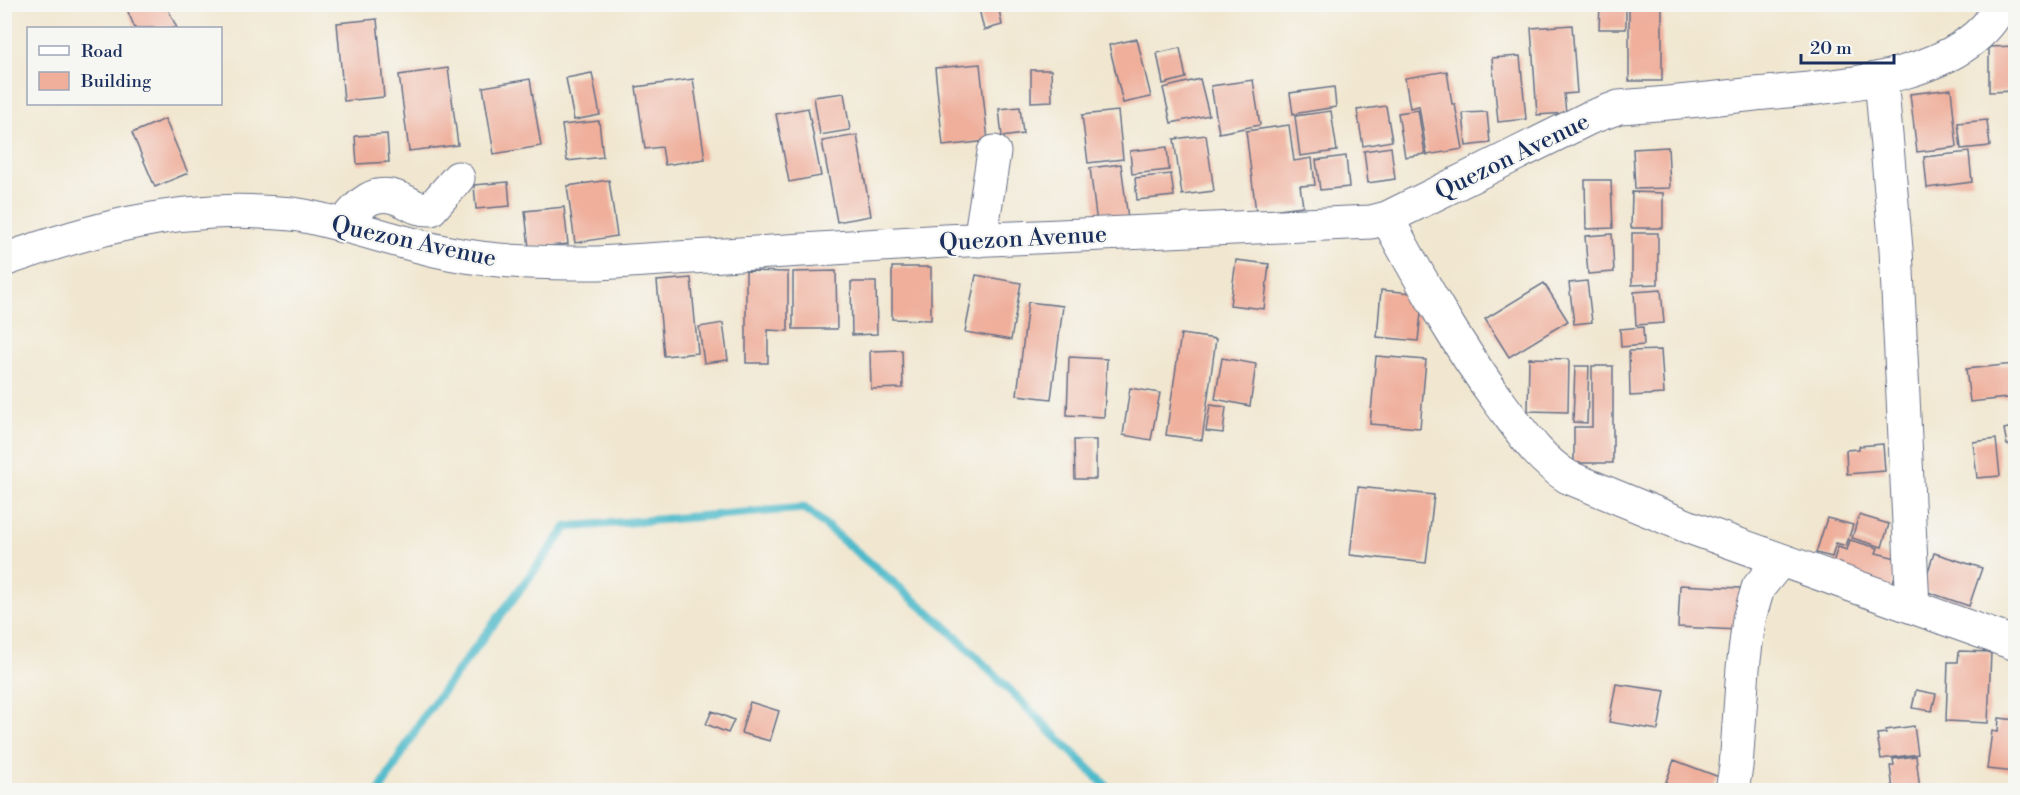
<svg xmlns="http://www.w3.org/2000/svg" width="2020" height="795" viewBox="0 0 2020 795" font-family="'Libre Bodoni',serif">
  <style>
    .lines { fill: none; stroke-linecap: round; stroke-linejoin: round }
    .stream { stroke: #4ebaca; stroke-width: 9 }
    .building { fill: #efaf9b }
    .minor-casing { stroke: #666f86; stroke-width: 35 }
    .minor { stroke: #fff; stroke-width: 33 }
    .labels { text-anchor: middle; stroke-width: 4.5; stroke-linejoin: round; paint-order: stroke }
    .street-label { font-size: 24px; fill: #1b2f5e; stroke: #f6f6f2 }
  </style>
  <rect width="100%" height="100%" fill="#f6f6f2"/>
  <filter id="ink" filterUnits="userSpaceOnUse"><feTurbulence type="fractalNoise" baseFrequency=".0167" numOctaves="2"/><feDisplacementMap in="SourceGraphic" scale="12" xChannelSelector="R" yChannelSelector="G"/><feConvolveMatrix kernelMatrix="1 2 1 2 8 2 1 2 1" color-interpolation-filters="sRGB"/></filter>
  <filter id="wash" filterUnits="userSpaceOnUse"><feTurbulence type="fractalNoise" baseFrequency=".008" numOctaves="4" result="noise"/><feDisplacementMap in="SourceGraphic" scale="24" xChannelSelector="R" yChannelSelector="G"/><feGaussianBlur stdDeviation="1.35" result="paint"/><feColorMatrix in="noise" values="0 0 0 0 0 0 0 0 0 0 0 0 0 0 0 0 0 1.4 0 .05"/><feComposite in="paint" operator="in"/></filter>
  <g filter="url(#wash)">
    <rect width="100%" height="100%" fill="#f1e7d0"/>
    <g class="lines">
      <path class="stream" d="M380 790 424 716 567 527 805 508 947 628 1110 790"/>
    </g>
    <g id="blocks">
      <path class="building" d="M998 4 1002 25 984 30 979 9Z
        M1600 4H1626V29H1599Z
        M1629 4H1662V81H1629Z
        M125 5H166L177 28H135Z
        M377 19 384 97 344 101 337 23Z
        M1572 25 1577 93 1564 94 1566 113 1537 115 1531 28Z
        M1137 39 1151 97 1123 103 1109 45Z
        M2016 46V91L1989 92V47Z
        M1180 48 1186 78 1163 84 1157 53Z
        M1520 56 1526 119 1498 122 1492 58Z
        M980 64 988 141 943 146 935 68Z
        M448 68 458 145 409 151 399 75Z
        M1031 70H1051L1052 101 1031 102Z
        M1447 71 1452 104H1455L1463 149 1427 155 1419 106 1410 108 1405 78Z
        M592 73 600 115 574 120 566 78Z
        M530 79 541 146 494 154 483 87Z
        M693 79 705 159 665 165 662 147 645 149 636 87Z
        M1200 79 1209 115 1171 123 1163 88Z
        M1253 80 1260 125 1219 133 1211 86Z
        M1334 87 1336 107 1293 114 1290 93Z
        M1951 89 1957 147 1917 152 1910 94Z
        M844 93 850 130 820 135 814 97Z
        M1386 106 1392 141 1363 146 1357 110Z
        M1020 107 1023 134 1002 137 999 109Z
        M808 108 821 176 789 182 776 114Z
        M1418 110 1425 154 1405 157 1398 113Z
        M1118 111 1123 159 1088 163 1082 115Z
        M1331 111 1337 151 1300 156 1295 116Z
        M1487 112 1490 143 1466 146 1463 113Z
        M165 119 188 173 155 187 132 133Z
        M1987 120 1990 146 1961 149 1958 123Z
        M599 121 603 157 567 161 562 125Z
        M1289 125 1294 161 1312 158 1315 185 1300 186 1303 206 1256 212 1246 131Z
        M387 134 389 162 357 164 355 136Z
        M857 135 871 216 837 222 822 141Z
        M1206 135 1214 191 1182 195 1174 139Z
        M1167 147 1169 170 1132 174 1130 151Z
        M1391 147 1395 179 1368 183 1364 151Z
        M1668 147 1670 188 1635 189 1633 149Z
        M1969 152 1972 182 1927 188 1924 157Z
        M1346 156 1349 187 1320 190 1316 160Z
        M1121 164 1128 219 1097 224 1090 168Z
        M1171 174 1174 196 1137 200 1135 178Z
        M609 180 617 236 575 243 567 186Z
        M1585 180H1611L1613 228 1586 229Z
        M508 182 510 206 476 209 474 185Z
        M1632 192 1663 193V228H1631Z
        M564 207 568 244 529 248 525 211Z
        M1632 233H1658V284L1632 285Z
        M1612 234 1614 272 1588 274 1585 236Z
        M1236 260 1269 264 1264 309 1230 305Z
        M892 267H931V320L892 319Z
        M746 271 788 272V331L768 330V363H746Z
        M836 271 837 329H793V272Z
        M976 275 1021 283 1011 340 965 332Z
        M691 278 698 353 664 356 657 281Z
        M1587 281 1592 322 1574 324 1569 283Z
        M851 282H876L877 334 852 335Z
        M1544 283 1568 321 1509 357 1485 319Z
        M1381 290 1423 294 1418 341 1377 337Z
        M1661 290 1664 323 1636 325 1634 292Z
        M1028 302 1063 306 1051 399 1017 395Z
        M723 323 728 360 704 363 699 327Z
        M1643 327 1644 345 1621 347 1620 329Z
        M1181 334 1216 339 1202 440 1166 435Z
        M902 350 903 388 871 389 870 351Z
        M1661 350 1664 394 1630 396 1629 351Z
        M1376 356 1426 360 1420 428 1370 424Z
        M1069 357 1107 359 1104 417 1067 415Z
        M1222 358 1256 364 1250 406 1215 399Z
        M1529 358 1569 359 1568 412 1528 411Z
        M2014 364 2016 397 1970 402 1966 369Z
        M1575 366H1589L1587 423 1573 422Z
        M1592 366H1613V463H1574V427H1592Z
        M1130 388 1160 393 1151 440 1123 435Z
        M1210 405 1226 407 1223 433 1206 431Z
        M2016 426V444L2007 445 2004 429Z
        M1996 439 2000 476 1977 478 1973 442Z
        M1074 440H1096V479H1075Z
        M1883 444 1885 471 1847 474 1846 450 1859 449V446Z
        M1358 487 1434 495 1426 563 1350 555Z
        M1859 515 1889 524 1882 547 1852 538Z
        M1827 518 1853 525 1846 546 1836 543 1832 557 1816 553Z
        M1850 540 1878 548 1876 553 1900 559 1891 589 1830 572 1838 547 1847 550Z
        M1934 553 1982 568 1969 606 1922 590Z
        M1680 585 1740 588 1738 630 1678 627Z
        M1959 651 1991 652 1988 723 1946 721 1948 662H1958Z
        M1616 684 1665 691 1658 730 1609 722Z
        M1916 690 1936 694 1932 711 1912 708Z
        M750 702 779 711 770 741 741 733Z
        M712 711 734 720 728 733 706 724Z
        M1999 718 2016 720V772L1987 769 1992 731 1998 732Z
        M1914 726 1918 754 1881 759 1877 734 1886 733V730Z
        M1916 756 1920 790H1893L1890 766 1894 765 1893 759Z
        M1674 760 1719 777 1714 790H1663Z"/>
    </g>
  </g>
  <g filter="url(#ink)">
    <use href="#blocks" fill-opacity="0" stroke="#666f86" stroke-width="1.5"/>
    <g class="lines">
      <defs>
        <path id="minor" d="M1881 78 1896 249 1913 607
          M1387 218C1422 283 1456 343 1500 403 1521 431 1538 458 1568 477L1689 527 2016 644
          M342 226C358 207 371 187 400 199 415 205 414 209 431 209L458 178
          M980 240 994 152
          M4 260C90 230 171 207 262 212 274 213 287 213 299 215 349 224 398 243 449 253 499 263 548 263 599 263L945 241 1371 222 1387 218 1589 118 1619 107C1665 104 1710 99 1755 94 1828 87 1966 81 2001 4
          M1732 790 1736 767 1743 668 1749 619 1758 588 1780 561"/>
      </defs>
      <use href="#minor" class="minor-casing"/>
      <use href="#minor" class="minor"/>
    </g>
  </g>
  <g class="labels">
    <g class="street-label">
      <text transform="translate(1512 156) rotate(-26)" y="8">Quezon Avenue</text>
      <text transform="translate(1023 238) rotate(-3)" y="8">Quezon Avenue</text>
      <text transform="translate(414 241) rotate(12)" y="8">Quezon Avenue</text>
    </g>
  </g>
  <rect width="2020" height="795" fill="none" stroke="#f6f6f2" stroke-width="24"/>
  <rect x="27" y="27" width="195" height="78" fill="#f6f6f2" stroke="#9ea6b7" stroke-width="1.5"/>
  <rect x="39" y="46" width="30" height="9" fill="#ffffff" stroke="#9ea6b7" stroke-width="1.5"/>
  <text x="81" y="57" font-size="18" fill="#1b2f5e">Road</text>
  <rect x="39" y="72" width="30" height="18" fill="#efaf9b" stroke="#9ea6b7" stroke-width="1.5"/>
  <text x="81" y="87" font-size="18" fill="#1b2f5e">Building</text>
  <path d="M1801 54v9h93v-9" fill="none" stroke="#1b2f5e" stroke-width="3"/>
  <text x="1810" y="54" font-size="18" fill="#1b2f5e" stroke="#f6f6f2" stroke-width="4.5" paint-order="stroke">20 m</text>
</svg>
